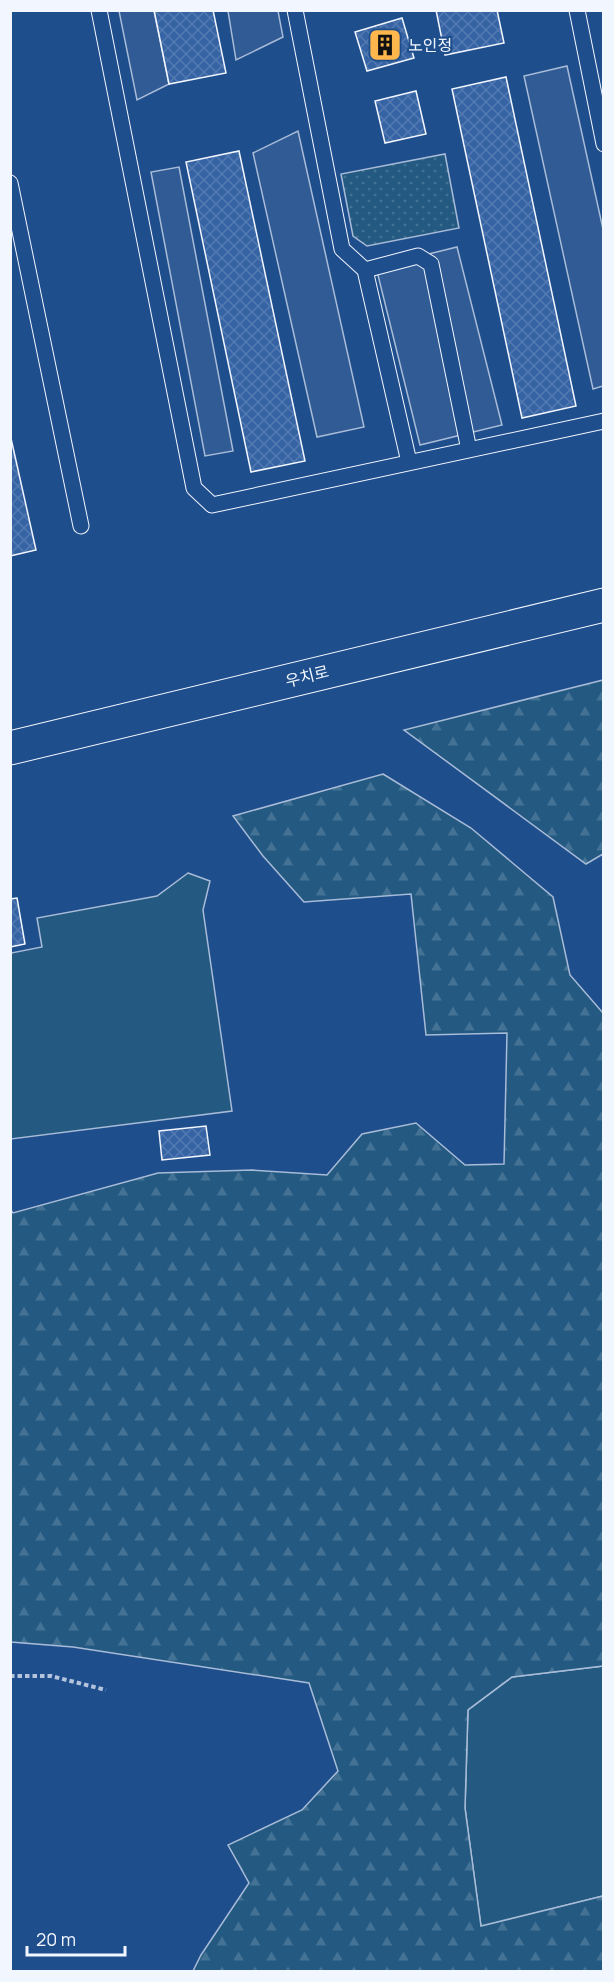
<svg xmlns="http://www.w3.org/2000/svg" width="614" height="1982" viewBox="0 0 614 1982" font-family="Manrope,'Noto Sans KR',sans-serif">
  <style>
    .grass { fill: #245a82; stroke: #a8bbd7; stroke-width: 1.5 }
    .forest { fill: url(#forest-firs); stroke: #a8bbd7; stroke-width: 1.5 }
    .park { fill: url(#park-dots); stroke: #a8bbd7; stroke-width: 1.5 }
    .parking { fill: #305b95; stroke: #a8bbd7; stroke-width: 1.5 }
    .building { fill: url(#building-cross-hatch); stroke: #f2f6ff; stroke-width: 1.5 }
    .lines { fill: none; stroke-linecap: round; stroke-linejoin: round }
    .service-casing { stroke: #f2f6ff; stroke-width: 17 }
    .secondary-casing { stroke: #f2f6ff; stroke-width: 35 }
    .path { stroke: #b3c4dc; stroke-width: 4; stroke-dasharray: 4.5 3; stroke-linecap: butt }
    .service { stroke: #1f4e8c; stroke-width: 15 }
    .secondary { stroke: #1f4e8c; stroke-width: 33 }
    .labels { text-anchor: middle; stroke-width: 4.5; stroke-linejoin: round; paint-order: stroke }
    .poi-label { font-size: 16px; fill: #f2f6ff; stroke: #1f4e8c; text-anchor: start }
    .street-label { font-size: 16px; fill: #f2f6ff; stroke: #1f4e8c }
  </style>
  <defs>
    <pattern id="forest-firs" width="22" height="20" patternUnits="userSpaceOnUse" patternTransform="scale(1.5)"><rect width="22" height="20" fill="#245a82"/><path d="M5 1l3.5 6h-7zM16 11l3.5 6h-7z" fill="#447295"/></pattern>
    <pattern id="park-dots" width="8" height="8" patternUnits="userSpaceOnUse" patternTransform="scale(1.5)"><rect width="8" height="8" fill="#245a82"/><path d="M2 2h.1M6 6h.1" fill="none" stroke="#447295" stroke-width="1.8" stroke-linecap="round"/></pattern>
    <pattern id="building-cross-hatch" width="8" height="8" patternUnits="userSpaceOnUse" patternTransform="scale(1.5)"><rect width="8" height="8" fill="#3563a3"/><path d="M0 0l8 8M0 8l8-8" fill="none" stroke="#537ab1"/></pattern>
  </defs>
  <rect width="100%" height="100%" fill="#1f4e8c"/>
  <path class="grass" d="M188 873 210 881 203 910 232 1111 11 1139V953L42 947 37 918 157 896Z
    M603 1666V1896L481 1927 465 1808 468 1710 512 1677Z"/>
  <path class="forest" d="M603 680V854L586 864 404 730Z
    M383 774 471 828 553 897 570 975 603 1013V1666L512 1677 468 1710 465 1808 481 1926 603 1896V1971H193L201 1955 249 1883 228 1845 302 1810 338 1771 309 1683 73 1647 11 1642V1210L13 1213 158 1173 252 1170 327 1175 362 1134 416 1123 465 1165 504 1164 507 1033 426 1035 411 894 304 902 263 856 233 816Z"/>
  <path class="park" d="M445 154 459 228 367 246 353 236 341 174Z"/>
  <path class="parking" d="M119 11H154L169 84 137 100Z
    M228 11H278L283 37 236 60Z
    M567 66 603 229V386L593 389 524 76Z
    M298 131 364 427 317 437 253 153Z
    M179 167 233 451 205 456 151 172Z
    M457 247 502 425 420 445 376 267Z"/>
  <path class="building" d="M154 10H213L226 73 169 84Z
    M436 10H497L504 43 445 55Z
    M402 18 414 58 367 71 355 32Z
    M506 77 576 406 522 418 452 89Z
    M416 91 426 134 385 143 375 101Z
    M239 151 305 461 251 472 186 162Z
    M10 434 36 550 10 556Z
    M17 898 25 944 10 947V899Z
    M206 1126 210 1155 162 1160 159 1131Z"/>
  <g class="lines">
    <defs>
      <path id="service" d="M99 10 194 488 212 505 604 421
        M295 10 342 249 365 270 409 462
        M577 10 604 144
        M10 183 81 526
        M365 270 418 256 431 264 469 450"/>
      <path id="secondary" d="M10 748 604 605"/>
    </defs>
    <use href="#service" class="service-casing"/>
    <use href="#secondary" class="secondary-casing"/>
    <path class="path" d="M10 1676H51L106 1690"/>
    <use href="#service" class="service"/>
    <use href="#secondary" class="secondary"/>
  </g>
  <defs>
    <symbol id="building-square" viewBox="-11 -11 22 22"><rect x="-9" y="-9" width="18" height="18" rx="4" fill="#ffb74d" stroke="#1f4e8c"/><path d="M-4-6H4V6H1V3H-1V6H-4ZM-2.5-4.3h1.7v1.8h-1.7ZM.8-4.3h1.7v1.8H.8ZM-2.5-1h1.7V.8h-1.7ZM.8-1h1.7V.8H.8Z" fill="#111"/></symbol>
  </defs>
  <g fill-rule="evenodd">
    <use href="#building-square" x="366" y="26" width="38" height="38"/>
  </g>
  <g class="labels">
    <g class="poi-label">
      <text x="408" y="51">노인정</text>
    </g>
    <g class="street-label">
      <text transform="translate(307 676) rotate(-14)" y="6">우치로</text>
    </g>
  </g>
  <rect width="614" height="1982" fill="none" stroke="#f2f6ff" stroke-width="24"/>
  <path d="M27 1946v9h98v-9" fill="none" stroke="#f2f6ff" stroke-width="3"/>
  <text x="36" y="1946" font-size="18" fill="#f2f6ff" stroke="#1f4e8c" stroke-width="4.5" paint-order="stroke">20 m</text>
</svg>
